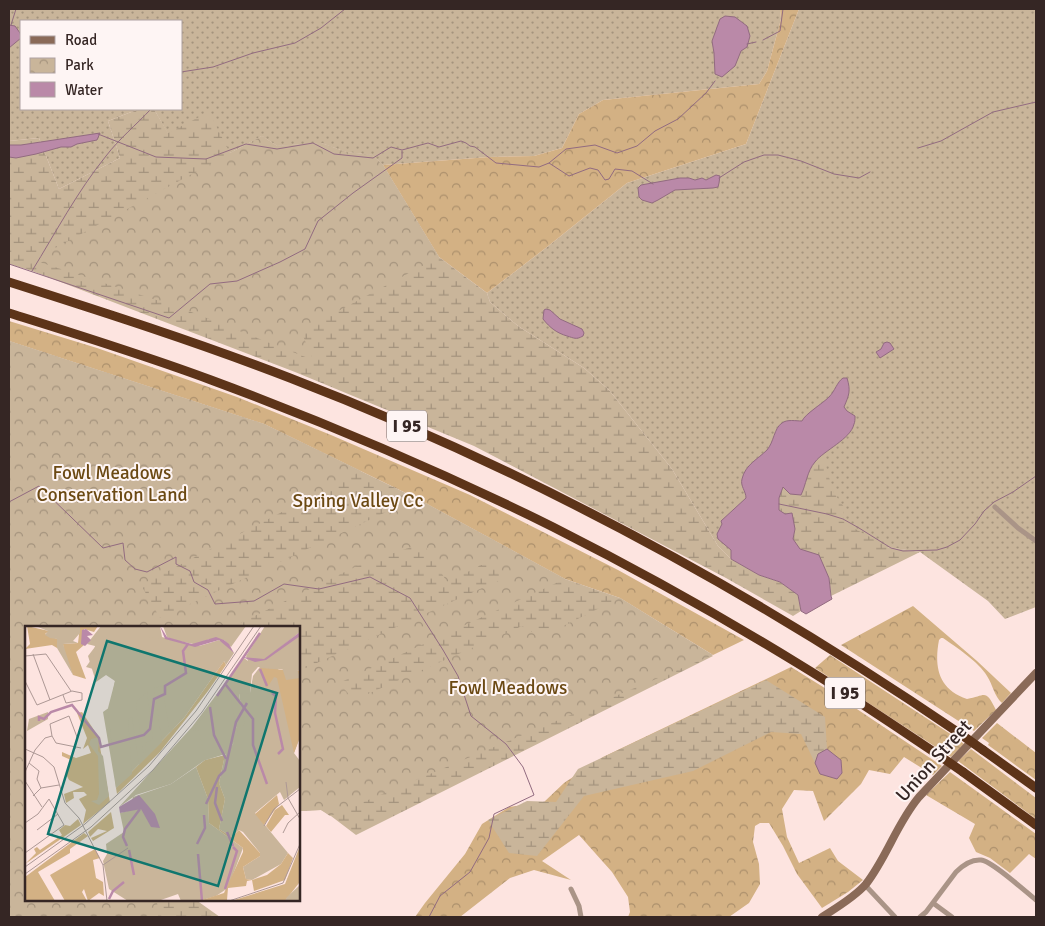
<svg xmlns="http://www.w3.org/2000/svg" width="1045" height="926" viewBox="0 0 1045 926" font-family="Signika,sans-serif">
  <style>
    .grass { fill: url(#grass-dots) }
    .forest { fill: url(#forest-crowns) }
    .wetland { fill: url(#wetland-marsh) }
    .park { fill: url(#park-crowns) }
    .water { fill: #ba89a8; stroke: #926b80 }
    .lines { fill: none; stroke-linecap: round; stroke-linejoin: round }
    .stream { stroke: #926b80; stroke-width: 1 }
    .street { stroke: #aa9487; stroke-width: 5 }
    .secondary { stroke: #8a6a58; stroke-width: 8 }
    .highway { stroke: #5d3419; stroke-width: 9 }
    .highway-bridge { stroke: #5d3419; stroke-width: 9 }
    .labels { text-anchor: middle; stroke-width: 4; stroke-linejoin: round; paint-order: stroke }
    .shield { fill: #fef5f4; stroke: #716462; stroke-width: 1 }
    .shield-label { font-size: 18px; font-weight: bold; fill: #352624 }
    .park-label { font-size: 19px; fill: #6b4913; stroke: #fef5f4 }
    .street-label { font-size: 19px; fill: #352624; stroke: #fef5f4 }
    .inset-river { fill: none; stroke: #ba89a8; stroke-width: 2.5 }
    .inset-road { fill: none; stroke: #ad9895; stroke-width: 1 }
    .view { fill: #0f766e; fill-opacity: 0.15; stroke: #0f766e; stroke-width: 2.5 }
    .inset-edge { fill: none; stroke: #352624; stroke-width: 2.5 }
  </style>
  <defs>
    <pattern id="grass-dots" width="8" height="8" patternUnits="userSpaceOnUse" patternTransform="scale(1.25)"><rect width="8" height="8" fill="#c9b59a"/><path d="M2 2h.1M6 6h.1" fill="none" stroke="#a4937d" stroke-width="1.8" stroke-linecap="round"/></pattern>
    <pattern id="forest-crowns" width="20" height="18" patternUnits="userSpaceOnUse" patternTransform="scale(1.25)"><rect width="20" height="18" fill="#d3b184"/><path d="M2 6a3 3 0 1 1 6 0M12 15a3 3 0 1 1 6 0" fill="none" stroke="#ac906c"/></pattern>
    <pattern id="wetland-marsh" width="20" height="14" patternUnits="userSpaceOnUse" patternTransform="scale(1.25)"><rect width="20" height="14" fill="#c9b59a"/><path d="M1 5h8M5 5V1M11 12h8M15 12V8" fill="none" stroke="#a4937d"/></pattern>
    <pattern id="park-crowns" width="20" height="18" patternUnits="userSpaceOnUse" patternTransform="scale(1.25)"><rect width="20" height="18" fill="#c9b59a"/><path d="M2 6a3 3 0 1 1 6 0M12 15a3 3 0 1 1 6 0" fill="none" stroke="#a4937d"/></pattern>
  </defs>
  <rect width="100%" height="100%" fill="#fde4e0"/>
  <path class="grass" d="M9 9H780L781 19 767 71 759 84 603 100 579 114 562 148 534 156 489 157 383 165 372 155 346 152 321 143 277 146 262 136 230 153 168 134 154 109H181V21H21V109H139L108 121 120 158 59 189 39 138 9 141Z
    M799 9H1036V607L1005 619 988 601 920 552 887 547 731 559 718 546 672 469 609 390 584 368 518 326 490 302 487 293 547 247 627 183 746 144Z"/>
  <path class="forest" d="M780 9H799L746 144 627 183 547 247 487 293 439 257 383 165 489 157 534 156 562 148 579 114 603 100 759 84 767 71 781 19Z
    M9 321 97 348 237 397 331 435 470 495 618 570 744 640 713 655 620 598 565 579 416 498 264 424 9 341Z
    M913 606 977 661 1011 693 1002 703C994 696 993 685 987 676 979 662 956 647 943 638H941L939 640C934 667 938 689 967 699 986 696 985 688 996 710L974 731 841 645Z
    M830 655 955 737 964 744 951 757 815 668Z
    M791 667 836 695 942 766 933 775 904 757 890 774 869 770 861 784 824 821 813 791 794 790 782 809 787 837 799 863 830 848 838 861 863 880 848 892 822 908 797 874 783 846 769 823H760L755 826 753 842 759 864 760 884 749 903 729 917H628L630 912 628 897 612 872 579 835 542 861 571 880 534 870 510 878 460 917H415L425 903 465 854 482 824 509 807 544 802 564 783 603 757Z
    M997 723 1036 753V780L988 745 989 743 982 738Z
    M971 749 1036 798V819L958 761Z
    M950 772 1036 834V859L1029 854 1010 873 990 858 976 852 969 838 975 824 926 795Z"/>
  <path class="wetland" d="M139 109H154L168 133 209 112 230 153 262 136 277 146 321 143 346 152 372 155 383 165 439 257 487 293 490 302 518 326 584 368 609 390 672 469 718 546 731 559 759 575 780 582 798 595 801 611 793 616 726 578 474 446 295 372 32 271 9 264V141L39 138 59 189 120 158 108 121Z
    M9 341 264 424 416 498 565 579 620 598 713 656 356 835 327 813 321 810 299 811V627H26V900H196L220 917H9Z
    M824 454 827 471 834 493 844 507 843 522 887 547 920 552 831 596 829 578 800 549 793 539 795 529 785 514 779 510V498L783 487 805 486C810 471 811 464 824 454Z
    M766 680 825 717 827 749 818 754 815 763 801 734 771 732 693 771 584 796 537 856 509 853 488 820 527 801 556 802 578 769Z"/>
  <path class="park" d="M262 136 277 146 321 143 346 152 372 155 383 165 439 257 301 331 313 360 181 308 33 260Z
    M9 341 264 424 361 471 141 585 160 618 416 498 565 579 339 683 354 700 522 626 541 637 620 598 713 655 330 816 321 810 299 811V671L502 579 490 561 447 582 423 543 359 565 232 627H26V900H157L158 917H9Z"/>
  <path class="water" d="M725 16 735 17 747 26 750 36 747 47 741 51 735 66 722 77 715 74 714 53 712 41 720 19Z
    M9 25 15 26 20 33 21 38 9 48Z
    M100 133 97 140 77 144 71 147H61L36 154 16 158 9 157V145H21Z
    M716 175 720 176 719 183 718 187 713 188 675 190 658 200 652 203 642 200 639 197 638 188 641 185 680 178H689L695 180 702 178 706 180Z
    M546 309 550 310 560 319 582 329 584 333 583 336C576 340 574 338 567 336 557 333 550 328 543 319L544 310Z
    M887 342 890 343 894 349 880 358 876 352 881 349 884 343Z
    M843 378H847C851 391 849 395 844 407L847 411 855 416C855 419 855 422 854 424 851 439 823 451 815 462 807 471 806 485 801 495L790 494 783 487 779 498V510L785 514 792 513 795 529 793 539 800 549 819 555 829 578 831 596 832 599 806 614 801 611 798 595 780 582 759 575 731 559V550L718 539 717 534 722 524 721 521 746 498C746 491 740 486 742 479 745 465 758 459 767 450 774 442 774 428 782 423 787 419 796 421 802 421 805 414 822 404 829 397 835 391 837 382 843 378Z
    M827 749 841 760 842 773 837 779 820 774 815 763 818 754Z"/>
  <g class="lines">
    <path class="stream" d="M11 25 16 9
      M763 40 780 31 783 9
      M747 44 756 42
      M181 72 213 67 253 53 295 43 321 28 345 9
      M98 134 156 157 206 159 246 144 277 149 313 143 334 154 373 158 391 147 402 150 428 143 439 147 461 141 466 143 470 146 475 147 496 163 539 167 549 163 569 176 590 168 598 170 605 180 609 179 615 169 632 171 653 184
      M918 148 941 141 993 112 1036 102
      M549 163 566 149 595 145 617 153 637 146 655 131 678 119 706 93 715 81
      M719 178 744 162 764 155H778L801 161 834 174 859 178 870 172
      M9 264 169 318 210 284 237 281 280 262 305 249 318 221 353 193 402 158V151
      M32 271C56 232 77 192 106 156 119 139 136 125 151 109
      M9 502 39 486 103 548 123 543 125 560 135 569 147 572 176 557V564L190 571 194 582 208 590 215 604 254 601 284 584 319 589 370 577 410 598 443 650 458 676 471 716 506 744 523 767 534 795 494 814 489 838 470 872 440 896 429 917
      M779 504 827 514 843 519 859 528 891 548 903 551 937 550 947 547 960 540 975 524 984 511 994 502 1013 492 1036 476"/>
    <path class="street" d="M995 507 1018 528 1036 541
      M865 885 895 917
      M571 889 579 906 581 917
      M933 903 952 917
      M920 917 926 912 956 872C963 865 971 859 981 860 992 861 1026 892 1036 900"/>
    <path class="secondary" d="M822 917C836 908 855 897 866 884 887 857 897 823 919 797L1036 673"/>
    <path class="highway" d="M9 282C103 312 197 342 290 378 526 469 751 591 959 733
      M9 313C76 334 144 355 211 380 327 423 442 472 553 527 638 570 721 616 802 666 848 694 892 724 937 754
      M983 750 1036 788
      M963 772 1036 825"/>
    <path class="highway-bridge" d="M959 733 983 750
      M937 754 963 772"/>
  </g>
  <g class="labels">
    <g class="shield">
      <rect x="387" y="410.5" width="40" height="31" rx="4"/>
      <rect x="825" y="677.5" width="40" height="31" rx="4"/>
    </g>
    <g class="shield-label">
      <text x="407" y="432">I 95</text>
      <text x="845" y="699">I 95</text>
    </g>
    <g class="park-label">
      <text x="112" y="479">Fowl Meadows<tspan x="112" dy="22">Conservation Land</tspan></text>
      <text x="358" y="507">Spring Valley Cc</text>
      <text x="508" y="694">Fowl Meadows</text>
    </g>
    <g class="street-label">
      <text transform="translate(933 760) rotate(-48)" y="7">Union Street</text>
    </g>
  </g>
  <g transform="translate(25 626)">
    <rect width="275" height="275" fill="#fde4e0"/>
    <path d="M249 30 275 111 269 127 275 135V161L259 174 255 166 230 187 263 227 256 238 227 254 221 253 218 241 235 230V227L218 206 214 204 207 211 194 203 200 173 194 157 200 129 208 118 216 80 214 67H225L228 50 238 37ZM171 141 183 173 184 197 218 222 203 262 191 270 174 275H156L153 268 133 275H103L84 263 78 235 82 228 81 218 99 206 108 171 146 158Z" fill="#c9b59a"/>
    <path d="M2 0 24 5 20 8 32 13V22L27 19 0 23 5 18ZM55 0H73L69 6 59 3V19L51 26 61 53 48 49 39 27 38 18 53 17ZM199 35 201 39 183 65 135 126 92 168 91 162 159 92ZM235 42 275 45V111L269 127 252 52 249 51 242 62ZM57 86 73 110 85 176 58 198 61 184 54 173 62 169 59 166H48L49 172 41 177 39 168 58 161 44 154 41 148 46 134 37 130V126L51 132 66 127 63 119 58 123 62 112 52 87ZM200 129 194 157 200 173 194 203 207 211 214 204 235 227V230L218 241 221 253 227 254 242 249 256 238 263 227 268 232 260 254 229 265 227 254 222 255 221 260 203 262 202 274 174 275 199 267 218 226V222L184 197 183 173 171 141 180 134ZM252 169 254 178 239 199 230 188ZM257 179 264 189H260L246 206 241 200 250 184ZM86 186 89 202 68 215 66 212 82 205 73 203 65 211 63 206ZM53 193 56 199 0 238 11 227 9 223 12 221 15 224 37 209 34 204 40 199 45 200ZM59 207 63 210 45 223V227L13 246 30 275H0V251ZM275 220V259L274 257 260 275H206L260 258ZM70 223 75 232 68 234 71 252 78 256 79 270 74 267 63 275 59 263 57 266 62 275H40L25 249Z" fill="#d3b184"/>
    <path d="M55 0V7L48 15 53 17 38 18 48 49 32 22V13L25 12 20 9 23 5 13 1ZM86 0H135L137 11 170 21 197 14 209 27 201 39 199 35 159 92 91 162 78 86 85 81 90 55 81 49 71 56 63 30ZM138 0H221L206 21 199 14 184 13 173 19 149 14 142 11ZM240 0H275V6L252 24 275 8V45L233 41 227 48 225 67 214 68 216 80H224L225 89 218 91 220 99 211 101 213 108 203 127 180 134 146 158 111 169 94 181 167 101 219 32 223 35 221 30ZM74 111 73 125 78 130 84 170 74 179 66 175 72 174 74 168 73 130 64 118 66 113ZM114 182 122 194 108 193 99 206 95 187Z" fill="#c9b59a"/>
    <path d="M275 259V275H260L262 271Z" fill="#c9b59a"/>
    <path d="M76 0H123V11L176 20 194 14 199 19V35L145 107 137 60 129 62 137 116 114 139 107 91 103 93 107 148 91 162 83 82 90 55 86 48 61 41 68 31 70 20 62 18ZM122 65 128 114 120 117 121 126 118 127 111 77ZM264 18 275 52 261 54 255 35 250 36 249 30ZM203 59 213 108 203 127 180 134 174 104 168 105ZM23 86V93L2 105 4 93Z" fill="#c9b59a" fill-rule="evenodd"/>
    <path d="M135 0 142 11 167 18 191 11 199 14 204 18 209 27 194 14 170 21 140 13ZM61 3 68 9 62 10 66 14 60 20 56 18 57 4ZM275 6V10L241 34 230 36 217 31 239 33ZM114 169 130 188 135 202 126 201 116 183 95 187 94 181Z" fill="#ba89a8"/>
    <path class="inset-river" d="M235 43 242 60M201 59 228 93V119L242 158M247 67 251 70 250 87 258 123 253 128M192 70 235 7M185 81 189 109 201 133M14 95V91L19 93 26 86 47 79 74 112 76 121 119 109 125 103 129 73 140 68V60L161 47 158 25 163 18M192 161 190 177 197 195M181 178 194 150 200 144 211 96 222 77M202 206 208 220M172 218 180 202 179 189M102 220 98 211 100 203 115 183M104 224 109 249M173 228 177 275M200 263 212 225 208 221M84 273 88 265 99 256"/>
    <path class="inset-road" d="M8 28 25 74M0 30 21 28 46 65M0 55 12 79 47 65 57 67V74L41 77 38 69M0 102V121M27 110 25 98 44 90 52 111 50 123M0 123 18 131 29 141 40 177 54 192 78 239 82 275M4 137 14 145 12 153 16 162M0 146 10 124 20 112 27 110 31 117 56 122M0 155 17 181M261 156 263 172 275 193M8 170 16 162 34 159M239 200 249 183 275 163M12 204 33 188M258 207 263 197 275 186M0 227 39 199 24 173 13 188 0 197M78 239 103 222M0 241 60 198 124 140 171 85 229 0M0 248 66 201 128 144 177 86 236 0M204 275 258 257 275 218"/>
    <path class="view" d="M82 15 252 67 193 260 23 208Z"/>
    <rect width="275" height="275" class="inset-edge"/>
  </g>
  <rect width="1045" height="926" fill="none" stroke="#352624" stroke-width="20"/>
  <rect x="20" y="20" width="162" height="90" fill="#fef5f4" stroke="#aea2a1"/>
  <rect x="30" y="36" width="25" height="8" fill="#8a6a58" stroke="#aea2a1"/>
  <text x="65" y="45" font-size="15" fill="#352624">Road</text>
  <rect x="30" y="58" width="25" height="15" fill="url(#park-crowns)" stroke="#aea2a1"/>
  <text x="65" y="70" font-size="15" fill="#352624">Park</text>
  <rect x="30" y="82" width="25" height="15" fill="#ba89a8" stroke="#aea2a1"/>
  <text x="65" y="95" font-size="15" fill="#352624">Water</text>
</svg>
